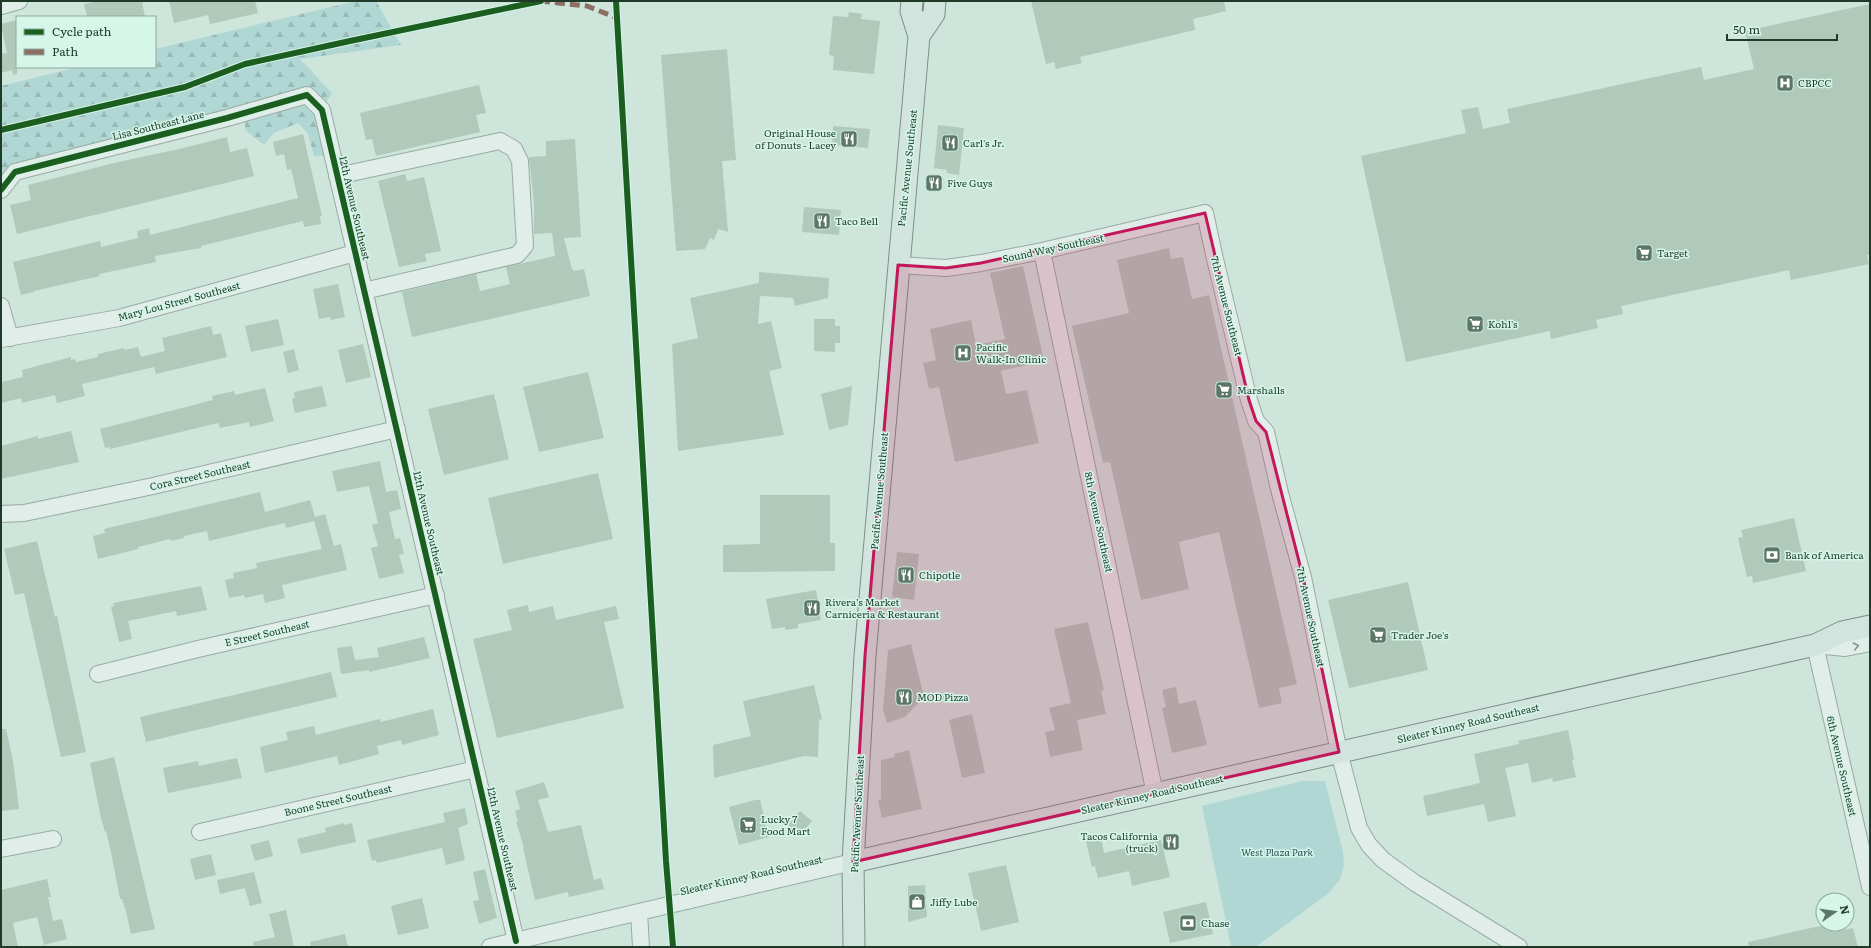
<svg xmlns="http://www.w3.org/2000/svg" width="1871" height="948" viewBox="0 0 1871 948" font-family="Literata,serif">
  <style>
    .forest { fill: url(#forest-firs) }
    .park { fill: #b1d7d4 }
    .building { fill: #afc9ba }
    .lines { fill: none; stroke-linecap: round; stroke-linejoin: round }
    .minor-casing { stroke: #97aba1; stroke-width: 18 }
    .major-casing { stroke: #7e9087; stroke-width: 23 }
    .minor { stroke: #e0ede8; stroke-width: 16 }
    .major { stroke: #d1e4dd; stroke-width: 21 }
    .quiet { stroke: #8d6e63; stroke-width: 5; stroke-dasharray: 10 5; stroke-linecap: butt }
    .cycleway-casing { stroke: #d5f6e9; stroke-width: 8 }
    .cycleway { stroke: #1b5e20; stroke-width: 6 }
    .oneway { stroke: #809488 }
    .marked { fill: #c2185b; fill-opacity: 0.2; stroke: #c2185b; stroke-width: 3; stroke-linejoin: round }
    .labels { text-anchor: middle; stroke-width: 3; stroke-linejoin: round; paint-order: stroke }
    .poi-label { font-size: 10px; fill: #1f3a29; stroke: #d5f6e9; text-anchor: start }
    .street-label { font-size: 10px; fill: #1f3a29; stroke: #d5f6e9 }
    .park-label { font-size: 10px; font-style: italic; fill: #254f56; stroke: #d5f6e9 }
  </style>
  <defs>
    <pattern id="forest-firs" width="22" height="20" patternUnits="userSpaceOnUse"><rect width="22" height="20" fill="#b1d7d4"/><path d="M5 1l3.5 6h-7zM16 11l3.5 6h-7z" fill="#98b9b6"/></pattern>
  </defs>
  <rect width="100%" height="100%" fill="#cee5dc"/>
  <path class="forest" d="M356 1H376L401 45 300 59 332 93 322 110 332 155 314 156 308 134 298 123 274 133 264 145 245 130V113L1 174V86L79 67H155V49Z"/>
  <path class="park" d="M1302 781H1325L1343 852 1344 866 1340 879 1329 893 1258 945 1255 947H1231L1202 806Z"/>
  <path class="building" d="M98 1H142L145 17H87L84 4Z
    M169 1H255L258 13 210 24 208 15 174 23Z
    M1031 1H1224L1226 11 1193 19 1195 30 1080 57 1082 63 1056 69 1054 62 1046 64Z
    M1870 4V255H1867L1869 264 1791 280 1789 270 1621 306 1623 314 1596 320 1598 328 1551 339 1550 331 1406 362 1361 156 1466 133 1461 110 1478 107 1483 129 1510 123 1507 109 1701 67 1704 80 1754 69 1745 31Z
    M849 12 862 14 861 19 880 21 874 74 833 70 834 56 829 55 833 16 848 17Z
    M17 20V74L13 75 12 70 1 73V54L7 53 1 24Z
    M727 49 736 160 722 161 728 232 718 229 714 240 710 238 705 249 676 251 661 55Z
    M479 85 486 113 476 115 480 132 376 156 372 139 366 140 360 113Z
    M938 125 964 128 959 175 947 173V170L934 168Z
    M833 126 870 129 868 148 832 145Z
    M303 134 322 216H320L321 224 304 227 303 221 201 246V248L155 256 156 262 99 274 100 276 34 291V292L21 295 13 262 100 241 101 247 138 238 137 231 149 228 150 235 298 198 291 169 287 170 284 154 276 156 273 142Z
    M227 137 230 152 247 148 254 176 17 234 10 205 31 200 28 185 118 162 179 149Z
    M575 139 581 237 564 238 572 269 574 271 584 269 590 296 412 337 402 292 476 274 480 291 510 284 506 267 555 256 552 233 534 234V203L529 157 546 156V141Z
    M405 174 407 181 424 177 441 251 425 254 427 261 399 267 378 181Z
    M804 207 841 210 839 235 802 232Z
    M1169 248 1171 259 1183 257 1192 299 1209 295 1297 684 1279 688 1282 703 1259 708 1219 532 1179 542 1189 589 1141 600 1110 462 1103 463 1072 326 1129 313 1117 260Z
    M1023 266 1044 361 1001 371 1006 394 1027 390 1039 443 955 462 939 387 929 389 923 363 936 360 930 329 971 320 976 345 1005 339 990 273Z
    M759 272 829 278 828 298 795 306 793 298 760 296 758 324 771 321 782 368 769 371 784 435 678 451 672 344 698 338 690 298 759 283Z
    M338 284 345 317 331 320 330 317 319 319 313 289Z
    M278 319 284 345 251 352 245 326Z
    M814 319H835V326H840V343H835V352L814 351Z
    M211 326 213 335 221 333 227 357 156 374 154 367 82 384 85 396 57 403 55 395 22 403 21 398 1 403V382L23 377 22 370 71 357V360L75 359 76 362 98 357V354L124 348V350L138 347 141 357 165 351 162 338Z
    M363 344 371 377 346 383 338 350Z
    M294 349 299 370 288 373 283 352Z
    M588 372 604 438 539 452 523 387Z
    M322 386 327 406 295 413 292 399 295 398 294 392Z
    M852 386 848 425 829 430 821 394Z
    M265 388 274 421 250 427 249 422 220 428 218 423 110 449V447L105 448 100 429 213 400 212 396 234 391 235 395Z
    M494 394 509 459 444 475 428 409Z
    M71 431 79 462 1 479V446L38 436V439Z
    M380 461 386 492 397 490 401 509 389 512 395 539 400 538 404 554 399 555 404 573 379 579 371 548 378 546 372 525 378 523 369 486 337 492 332 471Z
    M598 473 613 539 503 564 488 498Z
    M260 492 265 512 310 500 315 517 325 514 334 546 341 544 347 570 282 585 285 598 265 603 263 594 245 598 244 595 229 598 225 580 234 578 233 573 257 568 256 563 322 549 314 521 286 528 285 523 209 541 207 531 184 536V538L171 541 170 539 138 547V549L98 559 93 536 105 533 104 529Z
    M760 495H830V543H835V571L723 572V545L760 544Z
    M1794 518 1806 571 1753 583 1752 576 1747 577 1738 538 1743 537 1741 530Z
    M37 541 55 617 57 616 86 752 61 757 24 593 15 595 4 549Z
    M897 552 919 554 914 600 892 597Z
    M1408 582 1428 670 1349 688 1328 600Z
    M201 586 207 610 177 616 176 611 128 621 132 639 119 642 111 607 114 606 113 603Z
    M816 590 821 620 798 624V628L785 630V627L772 629 766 599Z
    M528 605 529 612 553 606 556 620 616 606 619 619 604 622 624 708 497 738 473 639 512 630 507 610Z
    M1088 622 1104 690 1101 691 1106 714 1077 720 1083 750 1050 757 1045 732 1055 730 1049 708 1071 703 1054 629Z
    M424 637 430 658 369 672V670L341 674 337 648 352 646 355 660 379 657 377 648Z
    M911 644 924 697 905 717 887 723 883 710 888 650Z
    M331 672 337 697 146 742 140 717Z
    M814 685 822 719 819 720 818 757 804 756 714 778 713 745 751 736 743 701Z
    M1176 687 1179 704 1196 700 1207 745 1172 753 1162 708 1166 707 1162 690Z
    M433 709 439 735 402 745 401 740 377 746 379 754 339 765 337 756 265 773 260 747 288 740 286 732 314 726 316 735 380 719 381 722Z
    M972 714 985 773 962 778 949 720Z
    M1 729H6L13 761 19 809 1 811Z
    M1568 730 1574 759 1572 760 1576 777 1553 782 1552 778 1532 783 1528 763 1505 768 1516 816 1488 822 1484 804 1427 816 1423 796 1480 783 1474 754 1519 744 1518 741Z
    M909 750 922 809 882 818 878 800 881 799V760L895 757 894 754Z
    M114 757 155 929 131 934 126 911 122 899H120L112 857 106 831 105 832 101 818 90 763Z
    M237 758 242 778 168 793 163 768 198 761 199 766Z
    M544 782 549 797 538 800 548 832 581 825 594 880 601 878 604 889 569 897 568 892 535 900 523 848H524L516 821H518L515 811 520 809 515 791Z
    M755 800H760L769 837 739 845 729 807Z
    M465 808 468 824 458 828 465 860 446 865 442 848 377 863 376 860 372 861 367 840 445 822 443 813Z
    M800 811 812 821 800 835 788 825Z
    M344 823V825L352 823 356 842 301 854 297 839 326 832 325 828Z
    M1101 838 1104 853 1161 840 1170 877 1132 886 1129 871 1098 878 1095 866 1092 867 1086 841Z
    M269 840 273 856 255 861 250 845Z
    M211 854 216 875 195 880 190 859Z
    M1006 865 1019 922 981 931 968 873Z
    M485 869 497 918 479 924 473 901 479 900 473 872Z
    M254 872 262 903 250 906 245 888 220 894 217 880Z
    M47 879 51 897H48L53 921 62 919 67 939 44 945 37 917 13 923 18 947H1V890Z
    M925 885 927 917 908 922V886Z
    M422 898 429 928 398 935 391 906Z
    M1206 902 1213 934 1170 943 1163 912Z
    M286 910 294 947H254L253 942 275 937 269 914Z
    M1829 924H1832L1833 932 1853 928 1858 947H1749L1748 942Z
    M345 934 348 947H311L310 942Z"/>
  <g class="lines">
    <defs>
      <path id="minor" d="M1 6 19 1
        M337 176 500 141 514 149 520 161 525 246 517 255 364 291
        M1 190 15 172 227 118 307 95 322 110 516 941
        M1042 251 1155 794
        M898 265 946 268 981 263 1042 251 1205 213 1215 259 1249 400 1256 421 1266 432 1280 493 1303 577 1339 752 1359 828 1369 845 1383 860 1415 883 1519 947
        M1 306 10 338
        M1 339 119 318 355 253
        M1 514 24 513 153 486 397 429
        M1870 643 1845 648 1815 645 1870 887
        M98 674 198 649 436 595
        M200 832 476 769
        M1 849 53 839
        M639 912 641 947
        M490 947 853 862"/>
      <path id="major" d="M919 36 934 14 935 1
        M853 862 1815 645 1842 632 1870 626
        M854 947 853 862 865 656 919 36 911 11 912 1"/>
    </defs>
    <use href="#minor" class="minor-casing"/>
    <use href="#major" class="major-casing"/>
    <use href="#minor" class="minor"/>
    <use href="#major" class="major"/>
    <path class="quiet" d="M540 1 587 6 617 18"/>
    <defs>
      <path id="cycleway" d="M616 1 666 861 673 947
        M1 130 185 87 245 64 350 41 541 1
        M1 190 15 172 227 118 307 95 322 110 516 941"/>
    </defs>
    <use href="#cycleway" class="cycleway-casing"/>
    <use href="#cycleway" class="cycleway"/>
  </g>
  <defs><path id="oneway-chevron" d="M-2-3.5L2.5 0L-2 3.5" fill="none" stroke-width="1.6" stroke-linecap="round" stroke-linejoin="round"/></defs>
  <use class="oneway" href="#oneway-chevron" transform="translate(1856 646) rotate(-13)"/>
  <path class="marked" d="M1205 213 1249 400 1256 421 1266 432 1303 577 1339 752 853 862 865 656 898 265 946 268 981 263Z"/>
  <defs>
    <symbol id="hospital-square" viewBox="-11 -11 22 22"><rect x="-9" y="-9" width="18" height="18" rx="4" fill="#5c7668" stroke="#d5f6e9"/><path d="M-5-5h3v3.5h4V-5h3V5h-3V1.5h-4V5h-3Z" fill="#fff"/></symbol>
    <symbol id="restaurant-square" viewBox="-11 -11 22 22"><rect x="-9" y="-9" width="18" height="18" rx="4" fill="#5c7668" stroke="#d5f6e9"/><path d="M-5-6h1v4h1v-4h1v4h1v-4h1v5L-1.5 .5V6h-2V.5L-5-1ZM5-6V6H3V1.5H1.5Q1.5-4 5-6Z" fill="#fff"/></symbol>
    <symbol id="supermarket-square" viewBox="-11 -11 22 22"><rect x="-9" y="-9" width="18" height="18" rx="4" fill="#5c7668" stroke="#d5f6e9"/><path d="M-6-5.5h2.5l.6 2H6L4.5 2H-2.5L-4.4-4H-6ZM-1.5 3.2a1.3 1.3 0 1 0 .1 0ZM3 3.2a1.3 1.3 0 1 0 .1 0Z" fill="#fff"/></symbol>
    <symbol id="bank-square" viewBox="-11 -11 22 22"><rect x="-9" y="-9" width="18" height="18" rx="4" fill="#5c7668" stroke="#d5f6e9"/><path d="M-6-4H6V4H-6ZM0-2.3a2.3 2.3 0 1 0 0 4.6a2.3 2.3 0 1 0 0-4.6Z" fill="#fff"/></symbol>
    <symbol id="shop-square" viewBox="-11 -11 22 22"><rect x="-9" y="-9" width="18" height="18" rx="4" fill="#5c7668" stroke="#d5f6e9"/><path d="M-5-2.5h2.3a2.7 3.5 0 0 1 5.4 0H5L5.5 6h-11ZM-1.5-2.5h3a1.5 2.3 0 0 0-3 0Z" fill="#fff"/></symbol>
  </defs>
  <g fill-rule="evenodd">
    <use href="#hospital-square" x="1775" y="73" width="20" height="20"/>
    <use href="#restaurant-square" x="839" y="129" width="20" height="20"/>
    <use href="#restaurant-square" x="940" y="133" width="20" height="20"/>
    <use href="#restaurant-square" x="924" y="173" width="20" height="20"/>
    <use href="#restaurant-square" x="812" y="211" width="20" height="20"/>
    <use href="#supermarket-square" x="1634" y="243" width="20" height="20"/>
    <use href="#supermarket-square" x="1465" y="314" width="20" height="20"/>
    <use href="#hospital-square" x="953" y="343" width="20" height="20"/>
    <use href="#supermarket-square" x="1214" y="380" width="20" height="20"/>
    <use href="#bank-square" x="1762" y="545" width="20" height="20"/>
    <use href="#restaurant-square" x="896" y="565" width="20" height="20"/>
    <use href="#restaurant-square" x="802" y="598" width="20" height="20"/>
    <use href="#supermarket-square" x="1368" y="625" width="20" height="20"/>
    <use href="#restaurant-square" x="894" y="687" width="20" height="20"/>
    <use href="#supermarket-square" x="738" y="815" width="20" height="20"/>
    <use href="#restaurant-square" x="1161" y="832" width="20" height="20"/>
    <use href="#shop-square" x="907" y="892" width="20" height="20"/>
    <use href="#bank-square" x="1178" y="913" width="20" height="20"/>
  </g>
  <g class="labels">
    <g class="poi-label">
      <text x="1798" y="87">CBPCC</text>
      <text x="836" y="137" text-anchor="end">Original House<tspan x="836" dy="12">of Donuts - Lacey</tspan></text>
      <text x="963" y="147">Carl's Jr.</text>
      <text x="947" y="187">Five Guys</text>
      <text x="835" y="225">Taco Bell</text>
      <text x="1657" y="257">Target</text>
      <text x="1488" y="328">Kohl's</text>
      <text x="976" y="351">Pacific<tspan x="976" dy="12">Walk-In Clinic</tspan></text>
      <text x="1237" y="394">Marshalls</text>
      <text x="1785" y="559">Bank of America</text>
      <text x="919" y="579">Chipotle</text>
      <text x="825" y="606">Rivera’s Market<tspan x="825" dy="12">Carniceria &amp; Restaurant</tspan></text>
      <text x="1391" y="639">Trader Joe's</text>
      <text x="917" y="701">MOD Pizza</text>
      <text x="761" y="823">Lucky 7<tspan x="761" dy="12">Food Mart</tspan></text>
      <text x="1158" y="840" text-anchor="end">Tacos California<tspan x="1158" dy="12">(truck)</tspan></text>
      <text x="930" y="906">Jiffy Lube</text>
      <text x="1201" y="927">Chase</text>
    </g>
    <g class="street-label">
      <text transform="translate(158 125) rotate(-14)" y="4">Lisa Southeast Lane</text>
      <text transform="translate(907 168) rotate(-84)" y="4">Pacific Avenue Southeast</text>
      <text transform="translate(355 208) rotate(77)" y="4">12th Avenue Southeast</text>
      <text transform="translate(1053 248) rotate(-12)" y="4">Sound Way Southeast</text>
      <text transform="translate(179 301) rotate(-15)" y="4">Mary Lou Street Southeast</text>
      <text transform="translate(1227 306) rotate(76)" y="4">7th Avenue Southeast</text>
      <text transform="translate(200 475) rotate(-13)" y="4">Cora Street Southeast</text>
      <text transform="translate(879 491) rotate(-85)" y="4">Pacific Avenue Southeast</text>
      <text transform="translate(1099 522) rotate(78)" y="4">8th Avenue Southeast</text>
      <text transform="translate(429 523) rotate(77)" y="4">12th Avenue Southeast</text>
      <text transform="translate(1311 617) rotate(78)" y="4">7th Avenue Southeast</text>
      <text transform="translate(267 633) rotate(-13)" y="4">E Street Southeast</text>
      <text transform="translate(1468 723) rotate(-13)" y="4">Sleater Kinney Road Southeast</text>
      <text transform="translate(1842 766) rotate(77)" y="4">6th Avenue Southeast</text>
      <text transform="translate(1152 794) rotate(-13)" y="4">Sleater Kinney Road Southeast</text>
      <text transform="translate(338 800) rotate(-13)" y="4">Boone Street Southeast</text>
      <text transform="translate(857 814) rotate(-87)" y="4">Pacific Avenue Southeast</text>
      <text transform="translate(503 839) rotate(77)" y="4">12th Avenue Southeast</text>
      <text transform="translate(751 875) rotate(-13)" y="4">Sleater Kinney Road Southeast</text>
    </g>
    <g class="park-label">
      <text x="1277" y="856">West Plaza Park</text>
    </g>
  </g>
  <rect width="1871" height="948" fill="none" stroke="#1f3a29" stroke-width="4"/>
  <rect x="16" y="16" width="140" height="52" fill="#d5f6e9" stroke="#8cab9c"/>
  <rect x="24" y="29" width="20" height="6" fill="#1b5e20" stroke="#8cab9c"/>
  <text x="52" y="36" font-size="12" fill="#1f3a29">Cycle path</text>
  <rect x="24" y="49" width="20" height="6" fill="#8d6e63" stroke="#8cab9c"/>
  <text x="52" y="56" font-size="12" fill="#1f3a29">Path</text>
  <g transform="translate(1835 912) rotate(77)"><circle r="19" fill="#d5f6e9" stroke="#8cab9c"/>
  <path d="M0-3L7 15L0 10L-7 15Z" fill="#5c7668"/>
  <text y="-6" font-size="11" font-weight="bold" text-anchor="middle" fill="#1f3a29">N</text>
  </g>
  <path d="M1727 34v6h110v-6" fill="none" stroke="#1f3a29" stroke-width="2"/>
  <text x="1733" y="34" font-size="12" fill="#1f3a29" stroke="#d5f6e9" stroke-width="3" paint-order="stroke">50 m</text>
</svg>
